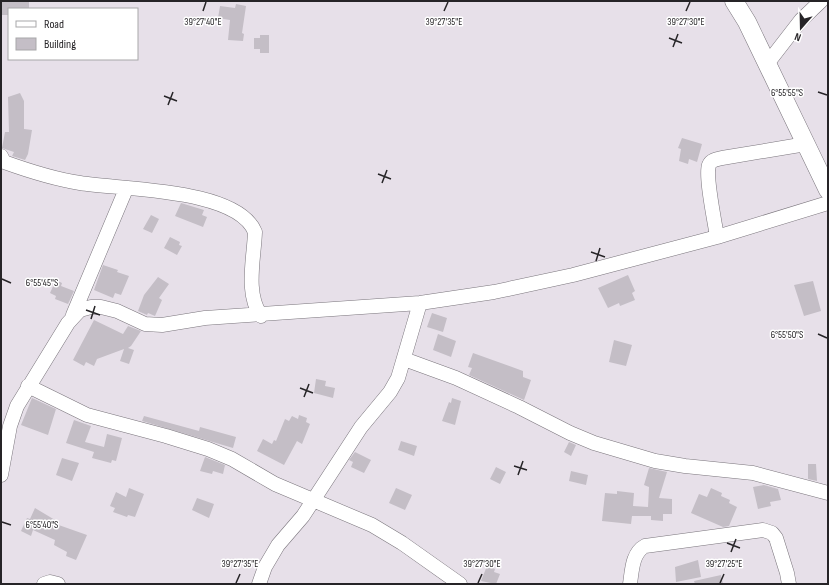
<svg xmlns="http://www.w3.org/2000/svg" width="829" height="585" viewBox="0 0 829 585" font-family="'Sofia Sans Condensed',sans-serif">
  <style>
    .building { fill: #c4bec6 }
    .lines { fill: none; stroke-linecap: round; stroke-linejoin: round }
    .minor-casing { stroke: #7a757c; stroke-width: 15 }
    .major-casing { stroke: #7a757c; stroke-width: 19 }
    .minor { stroke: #fff; stroke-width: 14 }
    .major { stroke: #fff; stroke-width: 18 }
    .ticks { fill: none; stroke: #262427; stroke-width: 1.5 }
    .ticks-label { font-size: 10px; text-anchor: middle; fill: #262427; stroke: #fff; stroke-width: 3; stroke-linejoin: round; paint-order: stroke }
  </style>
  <rect width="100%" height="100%" fill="#e7e0e9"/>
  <path class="building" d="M1 1H29V9H9V15H1Z
    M236 4 246 6 242 33 244 34 243 41 228 40 230 20 218 18 220 6 235 8Z
    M260 35H269V53H260V49H254V38H260Z
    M20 93 24 101V129L32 130 28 154 25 160 12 156 14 152 2 148 5 132H9L8 97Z
    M682 138 702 144 697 162 689 159 688 164 679 161 681 149 678 148Z
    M181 203 204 210 202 215 207 217 203 227 175 216Z
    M151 215 159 219 152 233 143 229Z
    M170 237 180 242 179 245 182 246 177 255 164 248Z
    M103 265 118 270 117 272 129 276 121 295 115 293 113 298 94 290Z
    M628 275 635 291 632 293 635 300 620 306 619 303 608 308 598 288Z
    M158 277 169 284 159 298 162 300 155 316 148 313 147 315 138 311 144 295Z
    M56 280 62 283 61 286 74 291 68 304 55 299 56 296 50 293Z
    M813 281 821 311 804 316 794 285Z
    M432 313 447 318 443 332 427 327Z
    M94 320 123 334 128 326 141 331 131 346 128 348 134 350 129 364 120 361 124 349 97 359 94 366 86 362 84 366 73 360Z
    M438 334 456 341 451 357 433 350Z
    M614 340 632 345 626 366 609 362Z
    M473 353 523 371V377L531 380 524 400 469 375 472 368 468 367Z
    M316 379 326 381 325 386 335 388 333 398 314 393Z
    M32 398 56 409 48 435 21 425Z
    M452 398 461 401 455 425 442 421 449 402 451 403Z
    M299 415 307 418 306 422 310 424 302 444 297 441 284 465 257 451 263 439 272 444 274 440 276 441 285 419 289 421 292 416 298 419Z
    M144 416 199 431 200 427 236 437 233 448 142 421Z
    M74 420 91 426 85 442 104 447 107 434 122 438 116 461 112 460 111 463 92 458 94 452 66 443Z
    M401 441 417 446 414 456 398 450Z
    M569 442 576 445 571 456 564 452Z
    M355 452 371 460 364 473 351 467 353 462 349 460Z
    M205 457 225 465 223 474 213 471 212 474 200 471Z
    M62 458 79 463 72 481 56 475Z
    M808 464H816L817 481 808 479Z
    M496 467 506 472 500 484 490 479Z
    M649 468 667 472 659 498 672 499V514H663V521L651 520V516H632L631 524 602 521 605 493 617 494V491L634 493 633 506 648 507 649 487 644 485Z
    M571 471 588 475 586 485 569 481Z
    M764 485 778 489 781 500 770 502 771 506 758 509 753 487Z
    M129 488 144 494 135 517 128 515 127 517 113 512 115 508 110 506 116 492 126 497Z
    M396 488 412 495 405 510 389 503Z
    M711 488 722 493 721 496 730 500 729 503 737 507 729 526 723 527 691 513 699 494 707 497Z
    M197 498 214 504 209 518 192 510Z
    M35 508 55 520 53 523 87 535 76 560 66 556 67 552 54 545 55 540 33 530 31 536 21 531 27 518 30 519Z
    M698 560 701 577 676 582 675 567Z
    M487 566 495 569 494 572 500 574 496 584 481 581Z
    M721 575 723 584H695L694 581Z"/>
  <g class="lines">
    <defs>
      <path id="minor" d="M767 64 801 20 821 1
        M1 156 4 162C29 171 54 179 80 183 122 190 237 188 255 232 254 259 245 293 261 316
        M717 237C715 223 705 176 709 165 711 160 717 159 722 158L806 144
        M73 315 126 189
        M404 359 456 378 519 407 570 433 594 443 655 461 685 466 753 473 828 493
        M28 386 87 415 166 436 208 449 232 459 275 484 372 525 402 543 460 584
        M1 475 10 426 17 406 68 323 80 310 91 307H101L117 311 145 324 162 325 205 318 420 303 494 292 573 275 717 237 828 203
        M44 584 50 582 58 584
        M259 584 265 567 278 545 303 516 361 427 390 392 398 378 420 303
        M630 584C632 571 632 553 645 546L763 530 772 533 776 538 787 573 789 584"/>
      <path id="major" d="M734 1 747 22 828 190"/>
    </defs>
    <use href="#minor" class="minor-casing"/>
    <use href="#major" class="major-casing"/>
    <use href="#minor" class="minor"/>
    <use href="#major" class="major"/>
  </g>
  <path class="ticks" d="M203 11 206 2M444 11 448 2M686 11 690 2M669 38 682 43M673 47 678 34M818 92 827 95M164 96 177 101M168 105 173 92M378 174 391 179M382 183 387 170M591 252 605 257M596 261 600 248M2 279 11 283M86 310 100 315M91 319 95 306M818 334 827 338M300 388 313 393M304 397 309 384M514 466 527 470M518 475 523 461M2 522 11 525M727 543 740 548M731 552 736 539M236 583 240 574M478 583 482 574M720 583 724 574"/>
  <g class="ticks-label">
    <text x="203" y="25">39°27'40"E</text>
    <text x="444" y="25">39°27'35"E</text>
    <text x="686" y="25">39°27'30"E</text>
    <text x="787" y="96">6°55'55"S</text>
    <text x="42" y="286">6°55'45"S</text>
    <text x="787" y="338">6°55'50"S</text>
    <text x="42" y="528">6°55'40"S</text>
    <text x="240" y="567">39°27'35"E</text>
    <text x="482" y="567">39°27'30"E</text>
    <text x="724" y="567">39°27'25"E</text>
  </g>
  <rect width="829" height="585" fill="none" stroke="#262427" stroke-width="4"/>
  <rect x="8" y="8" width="130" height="52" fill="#ffffff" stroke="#a8a7a9"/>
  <rect x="16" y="21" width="20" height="6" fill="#ffffff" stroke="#a8a7a9"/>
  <text x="44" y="28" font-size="12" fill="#262427">Road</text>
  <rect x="16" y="38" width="20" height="12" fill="#c4bec6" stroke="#a8a7a9"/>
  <text x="44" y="48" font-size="12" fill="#262427">Building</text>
  <g transform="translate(801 28) rotate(200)" stroke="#ffffff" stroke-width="3" paint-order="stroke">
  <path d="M0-3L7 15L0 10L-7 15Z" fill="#262427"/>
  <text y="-6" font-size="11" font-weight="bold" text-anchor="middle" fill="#262427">N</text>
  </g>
</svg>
